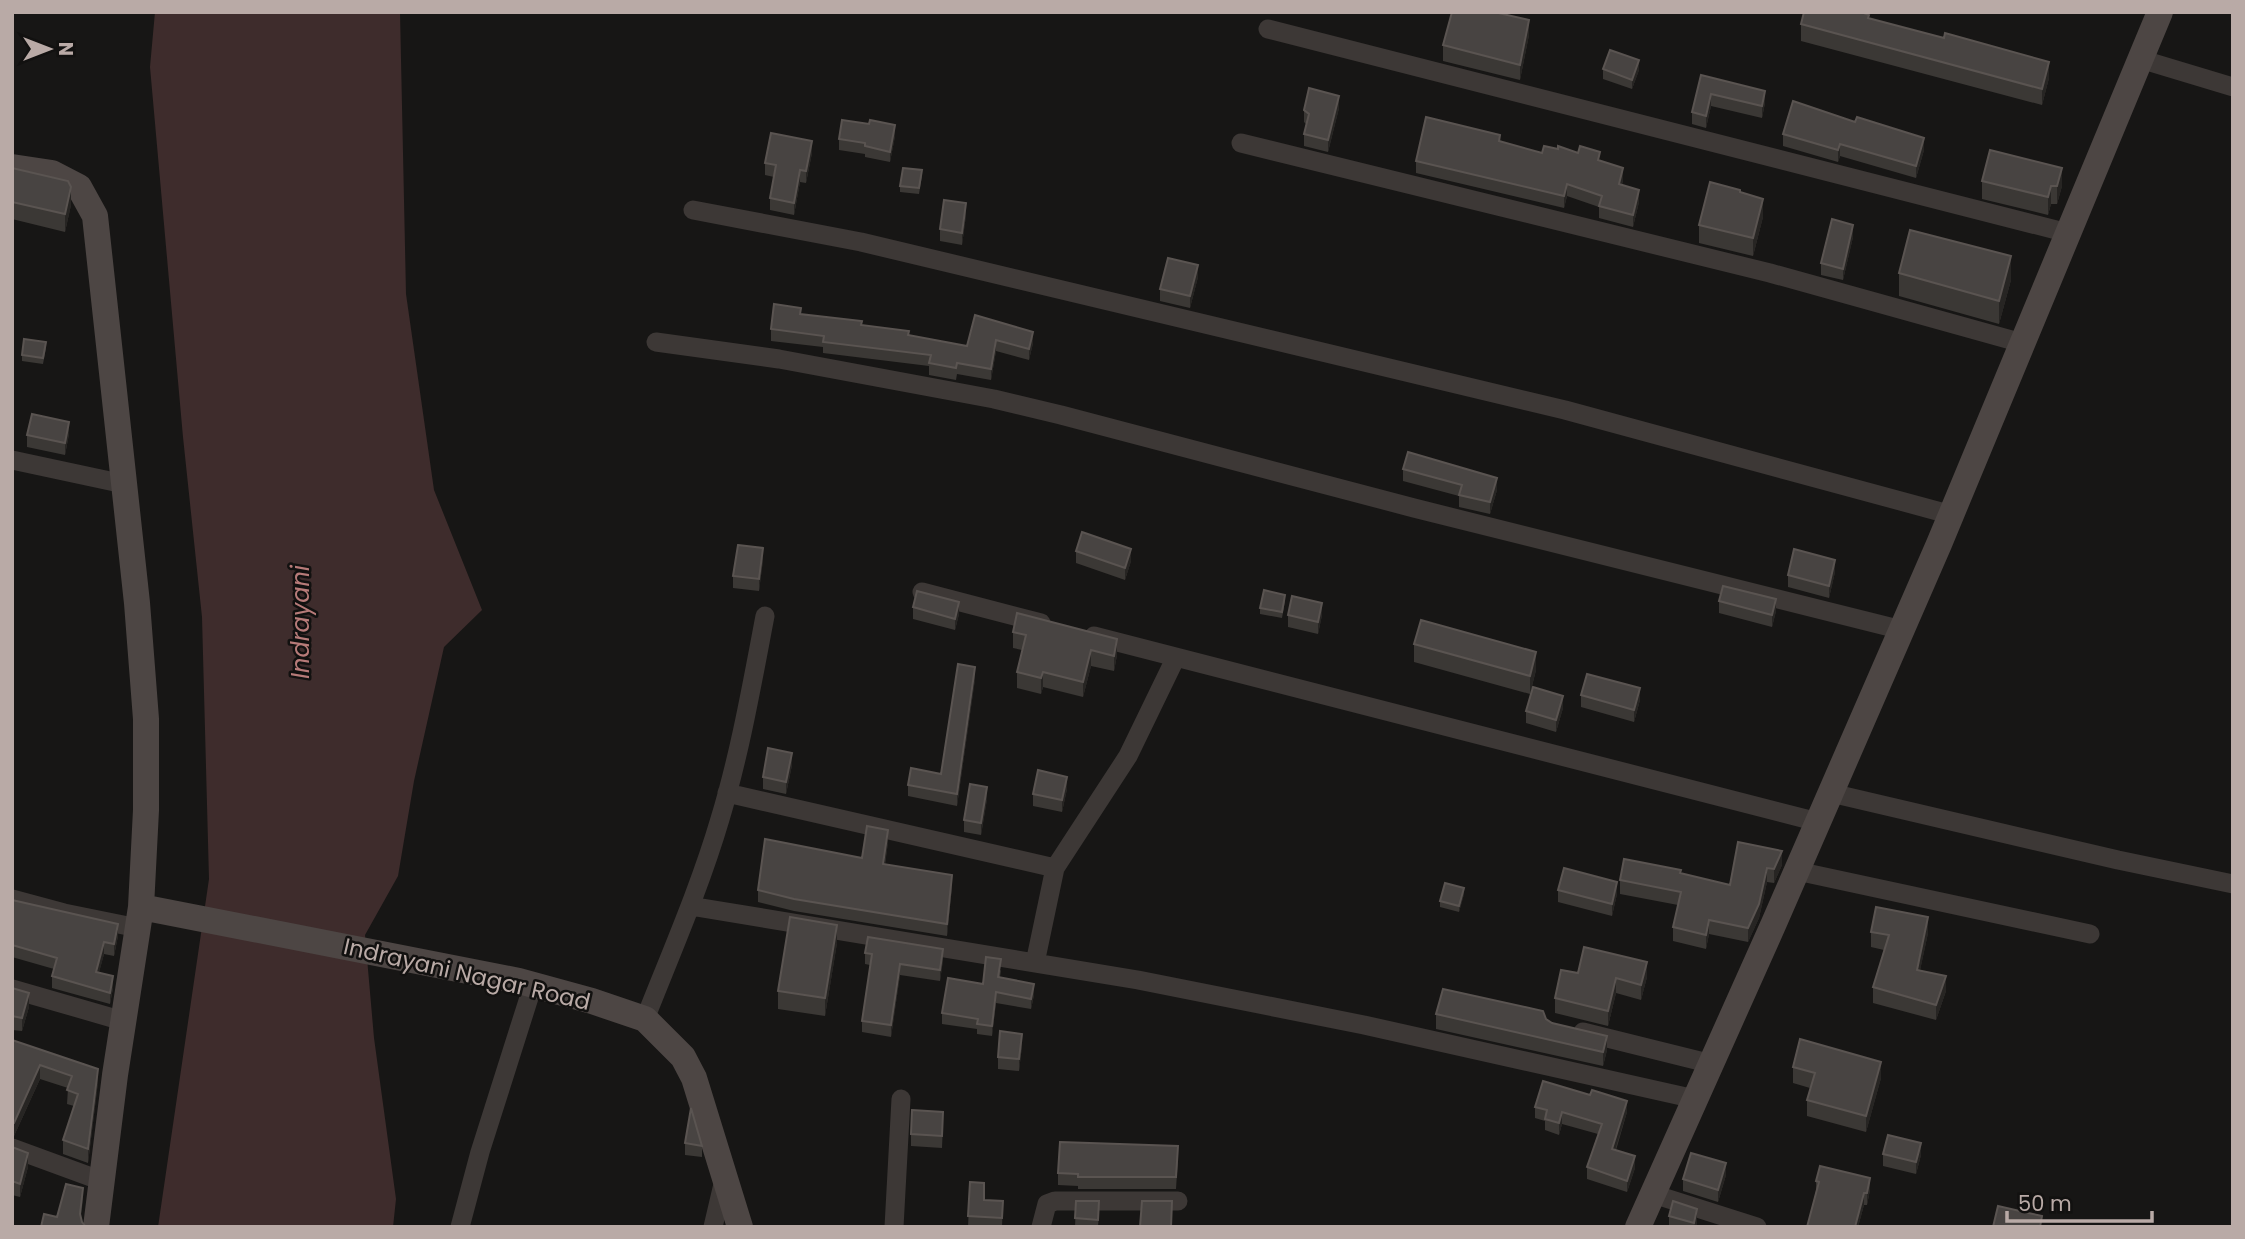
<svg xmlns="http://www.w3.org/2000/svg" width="2245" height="1239" viewBox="0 0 2245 1239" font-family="Poppins,sans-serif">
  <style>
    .water { fill: #3e2c2c }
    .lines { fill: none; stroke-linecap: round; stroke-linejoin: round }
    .street { stroke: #3d3836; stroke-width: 19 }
    .secondary { stroke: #4d4644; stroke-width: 26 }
    .wall { fill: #3b3835 }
    .shaded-wall { fill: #272523 }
    .building { fill: #484442; stroke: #5a5451; stroke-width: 2 }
    .labels { text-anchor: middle; stroke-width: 5; stroke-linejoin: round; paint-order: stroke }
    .street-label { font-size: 23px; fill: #b9aaa6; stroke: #121110 }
    .water-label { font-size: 24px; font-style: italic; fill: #b77b79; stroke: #121110 }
  </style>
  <rect width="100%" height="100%" fill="#171615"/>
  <path class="water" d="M155 12H400L406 294 434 490 482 610 444 647 414 781 398 876 365 935 374 1038 396 1199 393 1227H158L209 879 202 617 183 437 150 67Z"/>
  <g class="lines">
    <path class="street" d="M1268 29 2068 233
      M2140 59 2233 87
      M1241 143 1770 273 2022 343
      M693 210 861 242 1565 410 1952 515
      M656 342 779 359 994 399 1061 415 1414 508 1902 630
      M12 460 124 484
      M922 592 1041 623
      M1094 636 1818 822
      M727 793 1055 868 1035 963
      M1831 793 2118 860 2233 884
      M1055 868 1128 756 1176 657
      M1797 871 2090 934
      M12 899 64 913 138 928
      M690 906 1138 980 1364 1025 1695 1099
      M12 989 123 1021
      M645 1019C671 953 700 887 720 819 740 753 752 684 765 616
      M1583 1032 1712 1064
      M12 1148 102 1181
      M1653 1194 1757 1227
      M460 1227 480 1152 533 985
      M713 1227 724 1180
      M894 1227 901 1099
      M1041 1227 1047 1204 1055 1201H1178"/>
    <path class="secondary" d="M12 167 52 173 79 187 95 216 137 603 146 719V810L141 907 115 1075 96 1227
      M141 907 519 981 592 1001 645 1019 683 1057 694 1078 740 1227
      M1638 1227 1774 923 1939 544 2160 12"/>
  </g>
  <path class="wall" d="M1869 18 2049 78 2042 105 1801 41V24Z
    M1529 35 1520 80 1443 61V45Z
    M1603 69 1639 70 1632 89 1603 79Z
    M1701 75 1765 103 1762 118 1711 106 1706 128 1692 124V112Z
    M1339 108 1328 152 1304 146V134L1306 124 1304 122V110Z
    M1783 134 1924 150 1916 178 1840 156 1838 162 1783 146Z
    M895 136 890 162 865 157V154L839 150V139Z
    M1500 142 1542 153 1600 161 1623 180 1622 185 1639 202 1633 227 1599 218V207L1567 196 1564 208 1416 173V161Z
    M812 153 806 183 800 182 794 215 770 210V198L774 177 765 175V163Z
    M12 168 71 205 65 232 12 219Z
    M922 176 919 194 900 192V186Z
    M1982 181 2062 186 2057 204H2051L2048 215 1982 199Z
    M1740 193 1763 217 1753 256 1699 243V225Z
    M966 215 962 245 940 241V229Z
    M1853 237 1843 280 1821 275V263Z
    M1899 273 2011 280 1999 324 1899 296Z
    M1198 277 1190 308 1160 301V289Z
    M801 314 967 346 975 315 1033 343 1029 360 996 351 991 380 957 374 956 380 929 375V366L823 353V347L771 341V329Z
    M46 348 43 364 22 361V355Z
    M69 434 65 455 27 447V435Z
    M1403 469 1497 490 1490 514 1459 507V496L1403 481Z
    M1076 551 1131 561 1125 580 1076 563Z
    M763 560 759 591 733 588V576Z
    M1835 572 1829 598 1788 587V575Z
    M1285 601 1282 618 1260 614V608Z
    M1719 601 1776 611 1772 627 1719 613Z
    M913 607 959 614 955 630 913 619Z
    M1288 615H1322L1318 634 1288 627Z
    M1013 632 1117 655 1114 671 1091 666 1083 697 1043 687 1041 694 1017 688V672L1022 650 1013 648Z
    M1414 644 1536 670 1530 694 1414 662Z
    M975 679 957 806 908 796V785L941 774Z
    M1581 695 1640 700 1634 722 1581 707Z
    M1563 708 1556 732 1526 723V711Z
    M792 765 786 794 763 789V777Z
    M1067 789 1062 812 1033 806V794Z
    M987 799 981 835 964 832V820Z
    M888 842 885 865 952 887 947 936 794 911 758 902V890L862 858Z
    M1738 842 1782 865 1774 883 1767 882 1759 918 1748 942 1709 934 1706 949 1673 941V927L1678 905 1620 894V880L1681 873 1730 885Z
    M1558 890 1617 894 1612 916 1558 902Z
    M1464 894 1459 912 1440 907V901Z
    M12 900 118 936 114 956 104 954 99 972 113 988 110 1004 52 988V976L54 969 12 957Z
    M1871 932 1928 933 1920 970 1946 991 1936 1020 1873 1003V987L1884 950 1871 947Z
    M837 943 825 1016 778 1009V991Z
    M865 953 943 960 940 981 900 975 891 1037 862 1032V1021L870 965 865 964Z
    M1001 970 1000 977 1034 995 1031 1009 996 1003 992 1036 977 1034V1029L942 1024V1013Z
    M1578 973 1647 977 1641 1000 1616 993 1608 1026 1555 1013V998Z
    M12 988 29 1007 22 1031 12 1030Z
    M1436 1014 1607 1050 1603 1066 1436 1029Z
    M12 1040 98 1082 88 1163 63 1154V1140L74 1106 67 1104 68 1088 40 1079 14 1136Z
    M1022 1046 1019 1071 998 1069V1057Z
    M1793 1067 1881 1078 1866 1132 1807 1116V1100L1810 1088 1793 1083Z
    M1535 1107 1627 1112 1616 1150 1635 1168 1627 1192 1587 1179V1167L1598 1134 1562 1124 1559 1135 1545 1130V1121L1535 1118Z
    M943 1124 942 1148 911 1146V1134Z
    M685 1143 702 1146V1157L685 1155Z
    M12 1147 28 1167 20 1197 12 1195Z
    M1883 1154 1921 1155 1916 1174 1883 1166Z
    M1178 1158 1176 1189H1078V1186L1058 1185V1173Z
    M1726 1175 1718 1202 1683 1191V1179Z
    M1816 1181 1870 1190 1867 1205H1864L1858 1227H1807L1816 1191Z
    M970 1182 984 1200 1003 1201 1002 1227H968Z
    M1076 1201 1099 1213 1098 1227H1075Z
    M1669 1216 1697 1221 1696 1227H1669Z"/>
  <path class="shaded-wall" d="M1529 20V35L1520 80V65Z
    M1639 60V70L1632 89V80Z
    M2049 62V78L2042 105V89Z
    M1765 91V103L1762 118V106Z
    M1711 94V106L1706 128V116Z
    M1339 96V108L1328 152V140Z
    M895 125V136L890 162V152Z
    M1924 138V150L1916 178V166Z
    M812 141V153L806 183V171Z
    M1840 144V156L1838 162V150Z
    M1623 168V180L1619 196V184Z
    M2062 168V186L2057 204V186Z
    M800 170V182L794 215V203Z
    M1567 184V196L1564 208V196Z
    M2051 186V204L2048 215V197Z
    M71 187V205L65 232V214Z
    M1639 190V202L1633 227V215Z
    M1763 199V217L1753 256V238Z
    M966 203V215L962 245V233Z
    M1853 225V237L1843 280V269Z
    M2011 256V280L1999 324V301Z
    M1198 265V277L1190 308V296Z
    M1033 332V343L1029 360V349Z
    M996 340V351L991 380V369Z
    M69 422V434L65 455V443Z
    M1497 478V490L1490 514V502Z
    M763 548V560L759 591V579Z
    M1131 549V561L1125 580V568Z
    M1835 560V572L1829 598V586Z
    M1776 599V611L1772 627V615Z
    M959 602V614L955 630V619Z
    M1322 603V615L1318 634V622Z
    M1117 639V655L1114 671V656Z
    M1091 650V666L1083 697V682Z
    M1536 652V670L1530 694V676Z
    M975 667V679L957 806V794Z
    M1043 672V687L1041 694V678Z
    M1640 688V700L1634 722V710Z
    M1563 696V708L1556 732V720Z
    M792 753V765L786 794V782Z
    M1067 777V789L1062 812V800Z
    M987 787V799L981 835V823Z
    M888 830V842L883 876V864Z
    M1782 851V865L1774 883V869Z
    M1767 868V882L1759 918 1748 942V928Z
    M952 875V887L947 936V924Z
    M1617 882V894L1612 916V904Z
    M1464 888V894L1459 912V906Z
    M1928 917V933L1917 985V970Z
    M1709 920V934L1706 949V935Z
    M118 924V936L114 956V944Z
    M837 925V943L825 1016V998Z
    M104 942V954L96 984V972Z
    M943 949V960L940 981V970Z
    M1647 962V977L1641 1000V985Z
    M900 964V975L891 1037V1025Z
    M113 976V988L110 1004V993Z
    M1946 976V991L1936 1020V1005Z
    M1616 978V993L1608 1026V1011Z
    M1034 984V995L1031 1009V999Z
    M996 992V1003L992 1036V1026Z
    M29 993V1007L22 1031V1018Z
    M1022 1034V1046L1019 1071V1059Z
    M1607 1036V1050L1603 1066V1052Z
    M1881 1062V1078L1866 1132V1116Z
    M40 1065V1079L14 1136 12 1137V1123Z
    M98 1069V1082L88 1163V1149Z
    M1627 1101V1112L1612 1160V1149Z
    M1562 1112V1124L1559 1135V1123Z
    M1921 1143V1155L1916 1174V1162Z
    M28 1153V1167L20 1197V1184Z
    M1635 1156V1168L1627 1192V1181Z
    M1726 1163V1175L1718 1202V1190Z
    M1870 1178V1190L1867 1205V1193Z
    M83 1188V1200L80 1226V1214Z
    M1864 1193V1205L1858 1227H1855Z
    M1697 1209V1221L1696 1227H1694Z"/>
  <path class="building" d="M1452 12H1494L1529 20 1520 65 1443 45Z
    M1804 12H1861L1869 15 1868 18 1944 38 1945 33 2049 62 2042 89 1801 24Z
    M1610 50 1639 60 1632 80 1603 69Z
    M1701 75 1765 91 1762 106 1711 94 1706 116 1692 112Z
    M1309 88 1339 96 1328 140 1304 134 1309 114 1304 110Z
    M1793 101 1855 122 1857 117 1924 138 1916 166 1840 144 1838 150 1783 134Z
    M1426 117 1500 135 1499 141 1542 153 1544 146 1558 149V146L1578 153 1580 146 1600 152 1598 160 1623 168 1619 184 1639 190 1633 215 1599 206 1602 196 1567 184 1564 196 1416 161Z
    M842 120 869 124 870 120 895 125 890 152 865 146V143L839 139Z
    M771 133 812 141 806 171 800 170 794 203 770 198 776 165 765 163Z
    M1990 150 2062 168 2057 186H2051L2048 197 1982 181Z
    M12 168 68 181 71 187 65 214 12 202Z
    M903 168 922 170 919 188 900 186Z
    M1710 182 1740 190V192L1763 199 1753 238 1699 225Z
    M944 200 966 203 962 233 940 229Z
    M1832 219 1853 225 1843 269 1821 263Z
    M1910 230 2011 256 1999 301 1899 273Z
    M1168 258 1198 265 1190 296 1160 289Z
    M774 304 801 308 800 314 862 321 861 325 909 331 908 335 967 346 975 315 1033 332 1029 349 996 340 991 369 957 363 956 368 929 363 931 355 823 342 824 336 771 329Z
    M24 339 46 342 43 358 22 355Z
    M32 414 69 422 65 443 27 435Z
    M1408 452 1497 478 1490 502 1459 495 1462 485 1403 469Z
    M1082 532 1131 549 1125 568 1076 551Z
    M738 545 763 548 759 579 733 576Z
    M1794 549 1835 560 1829 586 1788 575Z
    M1723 586 1776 599 1772 615 1719 601Z
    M1264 590 1285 595 1282 612 1260 608Z
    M917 591 959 602 955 619 913 607Z
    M1292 596 1322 603 1318 622 1288 615Z
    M1017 613 1117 639 1114 656 1091 650 1083 682 1043 672 1041 678 1017 672 1026 635 1013 632Z
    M1421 620 1536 652 1530 676 1414 644Z
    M958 664 975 667 957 794 908 785 911 768 941 774Z
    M1587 674 1640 688 1634 710 1581 695Z
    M1533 687 1563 696 1556 720 1526 711Z
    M768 748 792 753 786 782 763 777Z
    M1038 770 1067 777 1062 800 1033 794Z
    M970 784 987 787 981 823 964 820Z
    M867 826 888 830 883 864 952 875 947 924 794 899 758 890 765 839 862 858Z
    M1738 842 1782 851 1774 869 1767 868 1759 904 1748 928 1709 920 1706 935 1673 927 1681 892 1620 880 1624 859 1681 870 1680 873 1730 885Z
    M1564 868 1617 882 1612 904 1558 890Z
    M1445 883 1464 888 1459 906 1440 901Z
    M12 900 118 924 114 944 104 942 96 972 113 976 110 993 52 976 57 958 12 945Z
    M1876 907 1928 917 1917 970 1946 976 1936 1005 1873 987 1889 935 1871 932Z
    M790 917 837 925 825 998 778 991Z
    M868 937 943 949 940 970 900 964 891 1025 862 1021 872 954 865 953Z
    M1584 947 1647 962 1641 985 1616 978 1608 1011 1555 998 1561 970 1578 973Z
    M986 957 1001 959 998 977 1034 984 1031 999 996 992 992 1026 977 1024 978 1019 942 1013 948 978 983 984Z
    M12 988 29 993 22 1018 12 1016Z
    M1443 989 1543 1011 1546 1019 1552 1023 1607 1036 1603 1052 1436 1014Z
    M1000 1031 1022 1034 1019 1059 998 1057Z
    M1800 1039 1881 1062 1866 1116 1807 1100 1815 1073 1793 1067Z
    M12 1040 98 1069 88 1149 63 1140 78 1094 67 1090 72 1076 40 1065 14 1123H12Z
    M1543 1081 1590 1095 1592 1090 1627 1101 1612 1149 1635 1156 1627 1181 1587 1167 1602 1124 1562 1112 1559 1123 1545 1119 1547 1110 1535 1107Z
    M691 1108 702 1146 685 1143Z
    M912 1110 943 1112 942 1136 911 1134Z
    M1888 1135 1921 1143 1916 1162 1883 1154Z
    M1060 1142 1178 1146 1176 1177H1078V1174L1058 1173Z
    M12 1147 28 1153 20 1184 12 1181Z
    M1691 1153 1726 1163 1718 1190 1683 1179Z
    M1820 1166 1870 1178 1867 1193H1864L1855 1227H1807L1819 1182 1816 1181Z
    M970 1182 984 1183V1200L1003 1201 1002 1218 968 1216Z
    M66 1184 83 1188 80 1214 82 1222 86 1227H41L44 1214 57 1217Z
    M1076 1201H1099L1098 1220 1075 1218Z
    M1142 1201H1172L1171 1227H1140Z
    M1673 1201 1697 1209 1694 1223 1669 1216Z
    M1998 1206 2042 1216 2040 1227H1993Z"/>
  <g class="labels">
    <g class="street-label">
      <text transform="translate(467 974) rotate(13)" y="8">Indrayani Nagar Road</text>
    </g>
    <g class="water-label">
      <text transform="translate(301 622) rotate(-90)" y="8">Indrayani</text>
    </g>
  </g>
  <rect width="2245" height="1239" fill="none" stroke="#b9aaa6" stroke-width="28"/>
  <g transform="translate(49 49) rotate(90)" stroke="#121110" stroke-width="5" paint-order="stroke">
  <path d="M0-5L12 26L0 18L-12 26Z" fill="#b9aaa6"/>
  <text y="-10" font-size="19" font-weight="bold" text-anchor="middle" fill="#b9aaa6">N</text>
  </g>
  <path d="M2007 1211v10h145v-10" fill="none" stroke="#b9aaa6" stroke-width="3.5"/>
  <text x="2018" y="1211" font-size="21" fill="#b9aaa6" stroke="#121110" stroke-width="5" paint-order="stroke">50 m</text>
</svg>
